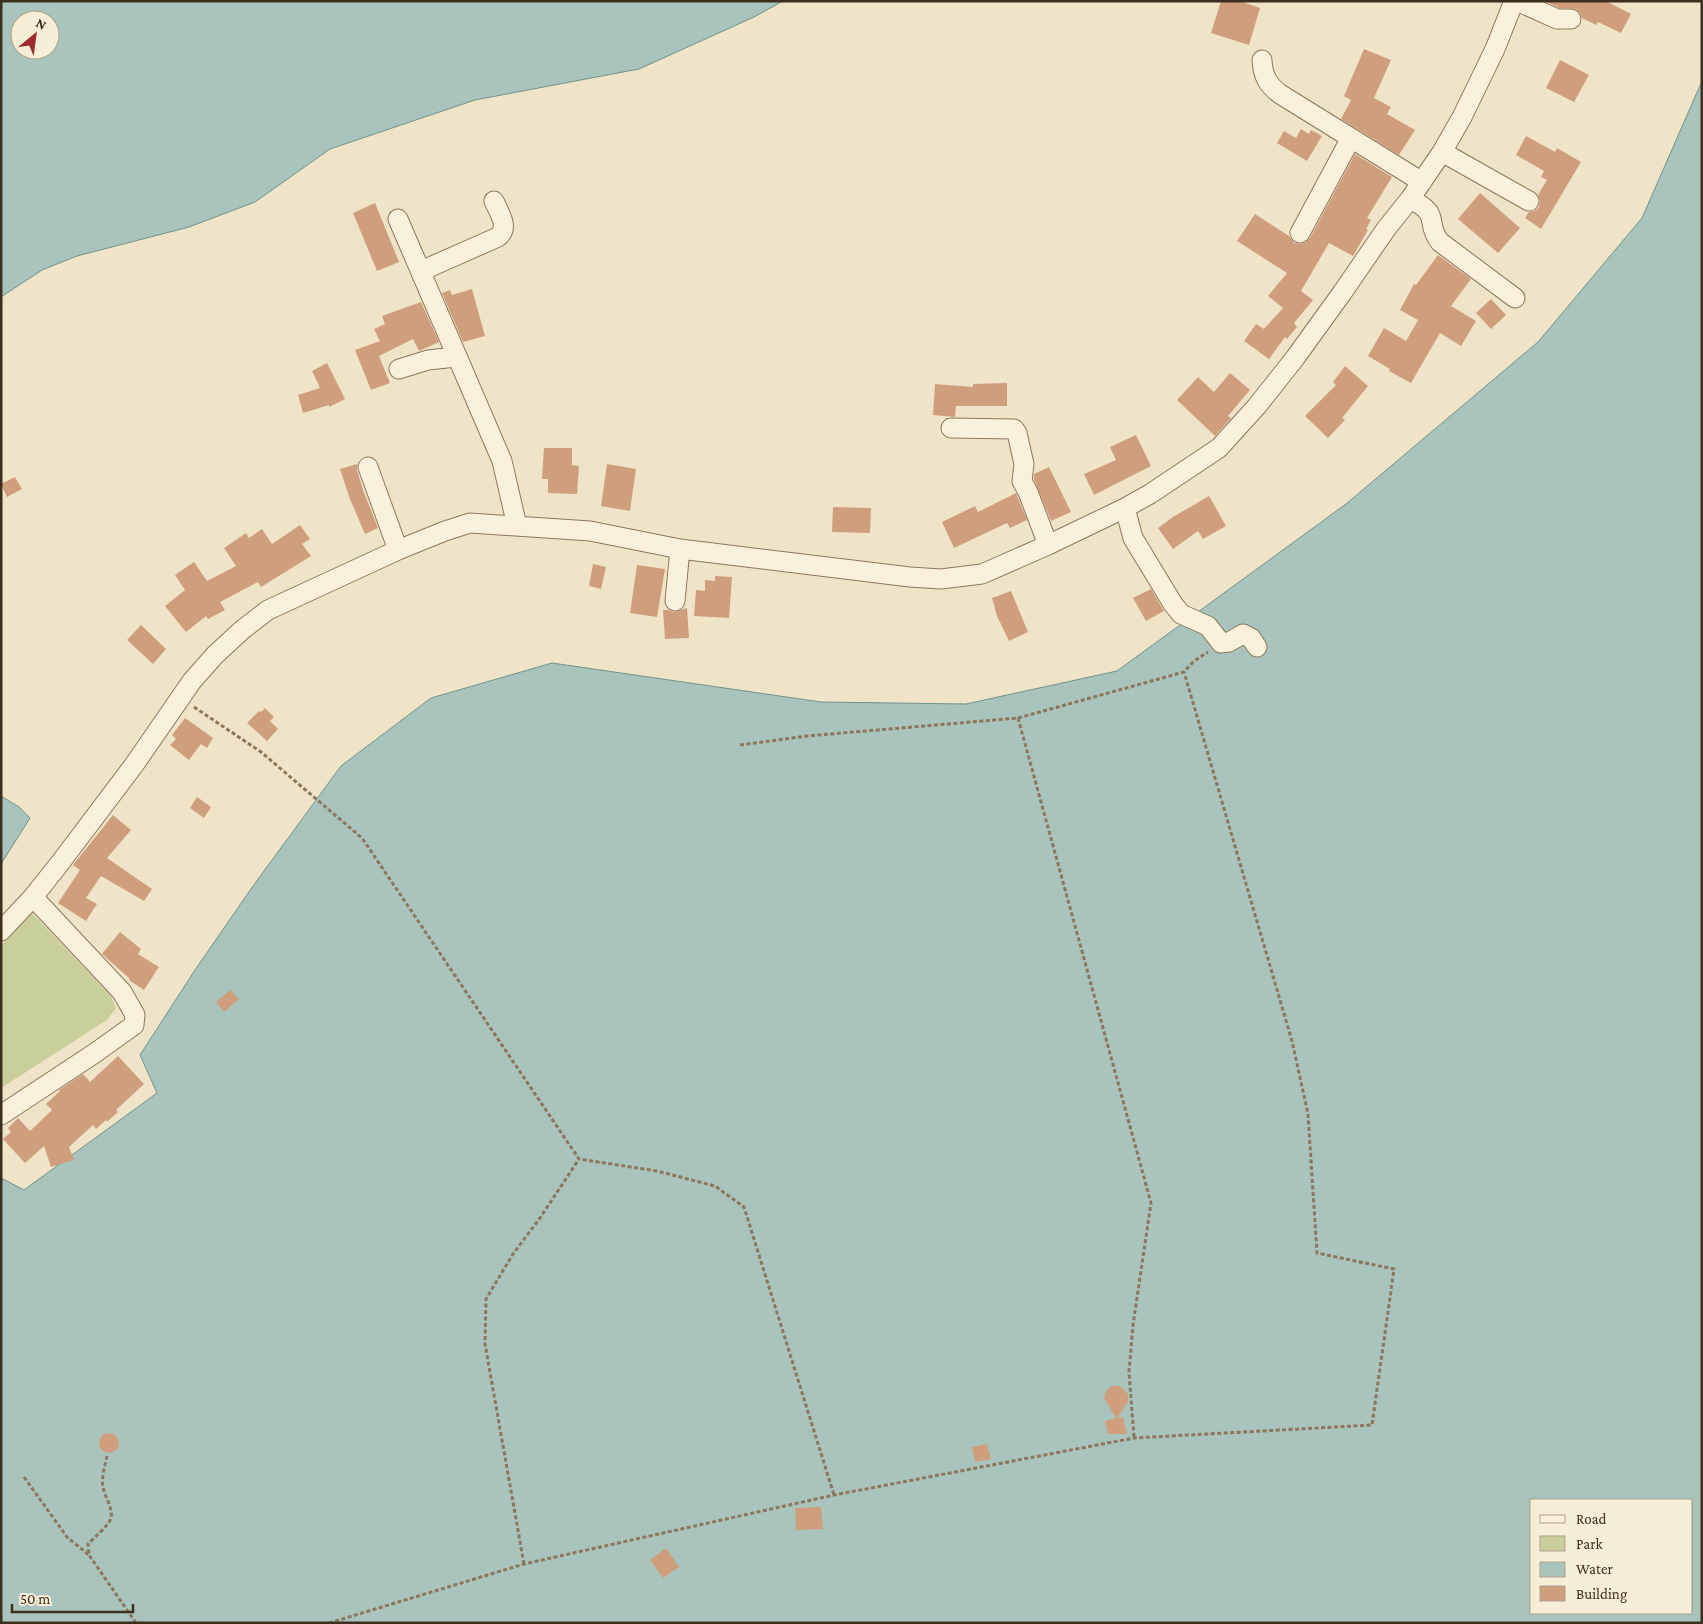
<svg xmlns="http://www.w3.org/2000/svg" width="1703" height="1624" viewBox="0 0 1703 1624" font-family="'Crimson Pro',serif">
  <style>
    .green { fill: #c9cf9b }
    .water { fill: #a9c4bc; stroke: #6f938a; fill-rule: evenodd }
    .building { fill: #cf9f7d }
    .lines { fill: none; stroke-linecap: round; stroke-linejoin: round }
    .minor-casing { stroke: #8d765c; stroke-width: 21 }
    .path { stroke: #8d765c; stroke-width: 3; stroke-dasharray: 4 2.5; stroke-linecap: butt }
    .minor { stroke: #faf1dc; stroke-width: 19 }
  </style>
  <rect width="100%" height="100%" fill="#f0e4c8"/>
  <path class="green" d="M32 913 111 996 116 1008 107 1020 1 1088V946Z"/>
  <path class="water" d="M1 1H783L754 17 639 69 475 100 330 149 255 202 189 227 77 256 42 270 1 297ZM20 20H50V50H20Z
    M1702 81V1623H1V1178L24 1190 157 1093 140 1055 195 970 253 886 341 766 431 698 552 663 821 702 966 704 1117 671 1346 504 1538 342 1642 218ZM1532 1500H1692V1613H1532Z
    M1 796 19 807 30 818 1 864Z"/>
  <path class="building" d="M1221 1H1240L1260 8 1249 45 1211 33Z
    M1545 1H1606L1631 14 1621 33 1598 22 1596 25 1582 18 1580 13 1576 9 1559 8Z
    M1364 49 1391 60 1374 98 1391 107 1387 114 1415 130 1399 155 1341 119 1351 100 1344 96Z
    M1560 60 1589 75 1574 102 1546 88Z
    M1301 129 1309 134 1311 130 1322 136 1307 161 1277 143 1284 131 1296 138Z
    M1526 136 1555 152 1557 148 1581 162 1541 229 1525 218 1529 212 1534 211 1539 207 1540 201 1538 195 1547 180 1541 177 1544 171 1516 155Z
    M1355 154 1392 177 1367 218 1371 220 1366 229 1368 230 1353 256 1329 243 1301 291 1313 300 1294 323 1297 327 1287 339 1285 337 1269 359 1244 341 1256 324 1264 329 1283 308 1268 296 1287 273 1237 241 1255 214 1289 236 1294 243 1300 244 1306 242 1310 238Z
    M1480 193 1520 228 1498 253 1458 219Z
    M375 203 399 262 377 271 353 213Z
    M1438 255 1471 279 1451 306 1476 321 1461 346 1440 333 1411 383 1389 371 1390 369 1368 356 1384 328 1406 341 1418 320 1400 310 1414 284 1416 285Z
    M472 289 485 336 463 342 442 293 450 290 452 295Z
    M1491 299 1506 315 1491 329 1476 313Z
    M421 302 439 342 419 351 413 339 379 356 390 383 371 390 355 350 380 341 374 329 385 324 382 316Z
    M327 363 345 399 329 407V405L303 413 298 395 320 388 312 371Z
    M1345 366 1368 386 1342 418 1345 420 1328 438 1305 416 1336 385 1333 382Z
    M1230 373 1250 390 1228 416 1231 418 1215 436 1177 400 1198 377 1214 392Z
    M1007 383V406H956L955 417 933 415 935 384 973 387V384Z
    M1136 435 1151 466 1094 495 1084 474 1116 460 1110 447Z
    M544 448H572V465L579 466 577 494 548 493V479H542Z
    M357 464V470L363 490 378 528 365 534 350 499 340 469Z
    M607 464 636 469 630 511 601 506Z
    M1049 467 1071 512 1051 521 1034 479V474Z
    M15 477 22 489 7 497 1 484Z
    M1016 493 1027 520 1010 528 1007 523 954 548 942 522 975 506 978 512Z
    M1209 496 1226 526 1203 539 1198 531 1173 549 1158 528 1173 517Z
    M833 507 871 508 870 533 832 532Z
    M300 525 310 539 302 544 311 556 261 587 258 582 220 602 225 610 208 619 206 616 186 632 165 606 185 590 175 575 194 562 207 581 236 566 224 548 246 533 249 538 262 529 272 544Z
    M593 564 606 567 601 589 589 586Z
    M637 565 665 569 657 617 630 613Z
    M715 576 732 577 729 618 694 616 696 590 705 591V580L715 581Z
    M1151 589 1164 611 1146 621 1133 598Z
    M1011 591 1028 632 1009 641 997 616 992 598Z
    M687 608 689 638 665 639 663 610H668L674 612Z
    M141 625 166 649 153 664 127 640Z
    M265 708 274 717 270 721 278 729 267 741 247 723 259 711 261 712Z
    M185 718 213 738 207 748 201 744 189 760 170 745 176 739 172 735Z
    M197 797 211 807 204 818 190 808Z
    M113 815 131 830 107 858 152 889 144 901 101 876 86 898 97 904 86 921 58 903 80 870 73 865Z
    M120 932 141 949 138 954 159 967 144 990 129 980 130 979 102 954Z
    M230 990 239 999 224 1012 216 1002Z
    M118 1056 144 1084 116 1110 118 1112 107 1122 106 1120 96 1129 93 1125 69 1147 74 1160 51 1167 44 1146 25 1163 3 1139 11 1132 8 1128 18 1118 30 1131 52 1110 46 1104 60 1091 59 1090 83 1074 90 1082Z
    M1112 1386H1120L1128 1394V1402L1117 1418 1123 1417 1127 1434H1108L1105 1421 1116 1418 1104 1398 1106 1391Z
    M99 1443a10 10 0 1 1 20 0a10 10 0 1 1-20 0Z
    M987 1444 991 1459 975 1462 972 1447Z
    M821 1507 823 1529 796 1530 795 1508Z
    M666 1548 679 1567 663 1578 650 1560Z"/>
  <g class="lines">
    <defs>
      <path id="minor" d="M1517 1 1557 19H1571
        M1262 60C1263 76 1267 84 1280 94L1422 182
        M1442 152 1529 201
        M1410 199C1443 215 1424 222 1440 242L1515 298
        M398 219 502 461 517 526
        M1300 233 1351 138
        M421 271 498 237C510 227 499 213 494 201
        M399 369 428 360 456 357
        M951 428 1014 429 1017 433 1024 464 1022 481 1028 492 1048 545
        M368 467 398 550
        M1125 508 1133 538 1173 604 1181 614 1208 626 1221 643 1229 642 1243 634 1251 638 1257 647
        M675 601 680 549
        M1 931 33 897 60 863 134 765 192 681 215 655 242 630 268 610 398 550 445 531 470 523 590 531 680 549 910 577 941 579 982 574 1048 545 1125 508 1150 494 1219 448 1257 406 1295 358 1342 293 1386 229 1410 199 1442 152 1462 117 1495 49 1514 1
        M1 1115 95 1053 134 1025 135 1015 122 992 33 897"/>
    </defs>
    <use href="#minor" class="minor-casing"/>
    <path class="path" d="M194 707 261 752 362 838 579 1159 657 1171 715 1186 744 1207 834 1495
      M1018 718 1151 1203 1133 1325 1129 1372 1134 1437
      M740 745 807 736 1018 718 1184 672 1194 661 1208 652
      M107 1456C105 1465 101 1478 103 1487 105 1497 113 1508 111 1518 110 1524 94 1538 88 1544L89 1555 136 1623
      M24 1477 67 1537 89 1555
      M524 1564 485 1344 486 1299 513 1254 540 1218 579 1159
      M329 1623 524 1564 834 1495 1134 1438 1372 1425 1394 1269 1317 1253 1308 1114 1292 1041 1184 672"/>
    <use href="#minor" class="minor"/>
  </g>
  <rect width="1703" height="1624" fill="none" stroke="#3d2e20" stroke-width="5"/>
  <rect x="1530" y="1499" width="162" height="115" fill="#f7eed8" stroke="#ada18e"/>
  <rect x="1540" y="1515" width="25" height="8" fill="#faf1dc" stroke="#ada18e"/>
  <text x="1576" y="1524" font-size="15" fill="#3d2e20">Road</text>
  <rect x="1540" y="1536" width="25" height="15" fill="#c9cf9b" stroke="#ada18e"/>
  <text x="1576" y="1549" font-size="15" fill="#3d2e20">Park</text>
  <rect x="1540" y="1562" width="25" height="15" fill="#a9c4bc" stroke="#ada18e"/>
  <text x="1576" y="1574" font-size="15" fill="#3d2e20">Water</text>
  <rect x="1540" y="1586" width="25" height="15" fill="#cf9f7d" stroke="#ada18e"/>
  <text x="1576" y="1599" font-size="15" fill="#3d2e20">Building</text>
  <g transform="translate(35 35) rotate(29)"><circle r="24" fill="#f7eed8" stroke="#ada18e"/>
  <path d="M0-4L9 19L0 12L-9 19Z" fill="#9e2a2b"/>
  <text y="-8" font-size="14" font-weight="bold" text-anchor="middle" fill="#3d2e20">N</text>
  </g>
  <path d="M12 1604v8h121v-8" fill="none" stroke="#3d2e20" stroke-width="2.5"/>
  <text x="20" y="1604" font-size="15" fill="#3d2e20" stroke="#f7eed8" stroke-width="4" paint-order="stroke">50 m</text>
</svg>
